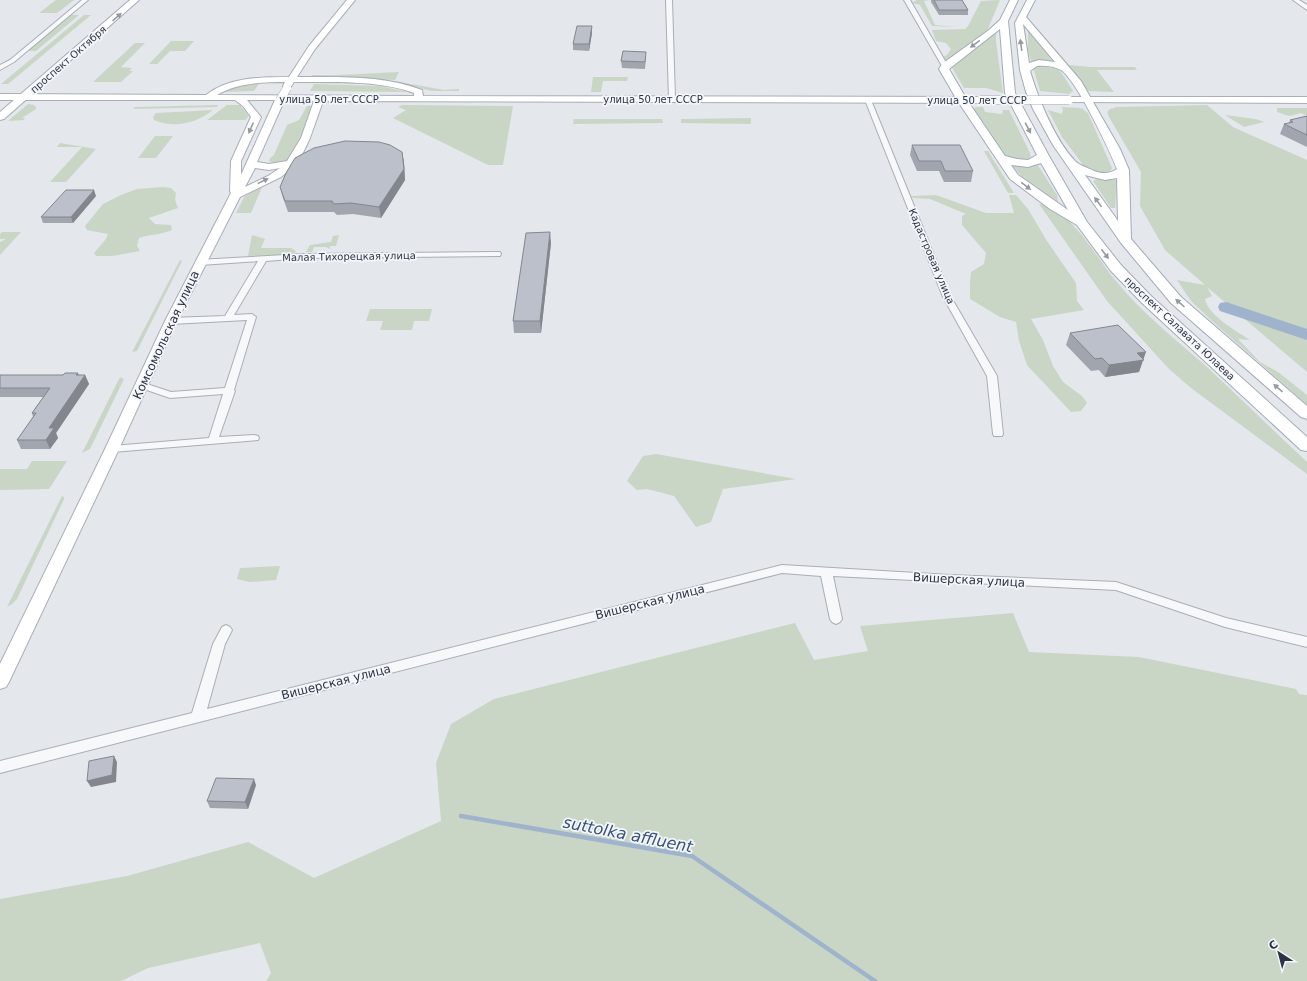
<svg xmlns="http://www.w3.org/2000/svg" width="1307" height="981" viewBox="0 0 1307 981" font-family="'DejaVu Sans',sans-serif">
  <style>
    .green { fill: #c9d6c5 }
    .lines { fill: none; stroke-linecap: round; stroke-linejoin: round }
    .stream { stroke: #9fb4cc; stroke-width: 4.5 }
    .river { fill: #9fb4cc; fill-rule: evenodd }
    .minor-casing { stroke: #a9aeb7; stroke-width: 2 }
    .secondary-casing { stroke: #a9aeb7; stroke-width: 2 }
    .primary-casing { stroke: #a3abb8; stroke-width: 2 }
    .minor { fill: #f7f8fa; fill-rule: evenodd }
    .secondary { fill: #fff; fill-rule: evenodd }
    .primary { fill: #fff; fill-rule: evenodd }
    .secondary-bridge-casing { stroke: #a9aeb7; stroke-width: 9; stroke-linecap: butt }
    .secondary-bridge { stroke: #fff; stroke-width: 8 }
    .wall { fill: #a1a5ae }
    .shaded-wall { fill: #83868d }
    .building { fill: #bbc0ca; stroke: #83868d }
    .oneway { fill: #959aa2 }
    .labels { text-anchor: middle; stroke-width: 3.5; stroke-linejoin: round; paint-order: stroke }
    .far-street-label { font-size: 10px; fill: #2b3445; stroke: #f4f6f9 }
    .street-label { font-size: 12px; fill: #2b3445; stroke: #f4f6f9 }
    .near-water-label { font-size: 16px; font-style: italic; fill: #34527a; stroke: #f4f6f9 }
  </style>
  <rect width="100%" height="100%" fill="#e4e7ec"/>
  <path class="green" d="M56 0H74L57 13H39Z
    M916 0H930L924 1 935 25 955 27 932 26 920 5 913 3 912 2 916 1Z
    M1000 0 987 31 945 62 943 57 947 55 951 49 946 43 936 41 932 30 965 29 968 26 981 1Z
    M70 15H79L36 51H26Z
    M84 15H91L8 84H1Z
    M1033 29H1036L1041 33 1069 65 1090 67H1135L1137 70H1097L1114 92 1088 91Z
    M996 31V41L1003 93 986 88H964L951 66Z
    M1028 32 1030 33 1053 62 1031 61 1028 50Z
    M171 41H194L185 51H170L157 64H149Z
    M135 43H145L121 67 132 68 129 71H133L121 82H93Z
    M1037 65C1062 66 1061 72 1073 91L1069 94 1040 91 1033 67Z
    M399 72 395 80 311 77 312 75H338Z
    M593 77H628L627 81H603L601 92H591Z
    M260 82 254 91 219 92 236 86Z
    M400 82 444 90 459 89V91H432L399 83Z
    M314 84 380 86 407 92 310 91Z
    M28 104 34 105 36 107V109L22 118H25L24 120 8 121Z
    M218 105 217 107 133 109 135 107Z
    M227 105H240L249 116 245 120H207Z
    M402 105 513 106 503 165H488L393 118 406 110 398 107Z
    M1207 105 1233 127 1307 160V372L1207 287 1212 296 1205 299C1208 315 1236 331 1250 340L1238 339 1260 362 1278 372 1307 395V405L1211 320 1191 301 1177 280 1205 285 1165 250 1140 206 1141 172 1109 117 1107 112 1110 109 1117 107Z
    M307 106H314C308 119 297 152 287 160 282 164 274 164 269 161L271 157 274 155 287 125 299 120Z
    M976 107H983L985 112 1002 114 1003 110H1009L1030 153 1031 159 1022 161 1002 157 972 110Z
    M1061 107 1081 108 1088 113 1112 168 1110 172 1104 174 1087 170 1062 137 1048 110 1062 114 1063 109Z
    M1277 108H1307V116L1301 113 1289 116 1277 112Z
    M213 110C197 123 174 129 154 120L153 117 156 113Z
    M1225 115 1256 119 1264 122 1244 127Z
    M751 118V123L750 124 683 123H681V119Z
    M574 119H662L663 123 573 124Z
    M155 136H173L156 158H138Z
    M60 143 96 149 66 182H50L82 147H57Z
    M984 151H988L1014 193H1008Z
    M1011 164H1037L1057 195 1058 202 1023 178Z
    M1096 179 1117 180 1115 208H1111L1093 181Z
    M263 185 251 213H236L244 197Z
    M163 187 171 188 176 193 175 200 178 208 149 218 155 224 171 225 172 230C161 235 150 234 139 238L137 246 140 251 112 256H96L94 253 106 239 108 234 87 230 85 226 103 204 121 195 137 189Z
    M936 195 986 213H1014L1009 195H1016L1028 209 1047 241 1076 283 1077 301 1084 310 1031 319 1043 340 1053 366 1063 382 1082 396 1087 403 1081 411 1071 412 1027 365 1019 341 1016 322 1000 317 970 299V282L971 272 984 264 986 253 962 225V216L966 214 930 199 913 198 911 196Z
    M1039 204C1066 202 1100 263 1116 281 1142 313 1175 339 1206 366 1240 398 1273 430 1307 462V474L1191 388 1169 369 1107 301Z
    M2 232H21L0 255V242L6 239H0V234Z
    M252 235 265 239 261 248H291L296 251 294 255 248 256Z
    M339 235 336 246H330V249L326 247H314L312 252H306L310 245 331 242 333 236Z
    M180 260 182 261 137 351 132 352Z
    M370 309H432L429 321H414L412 330H380L383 321H366Z
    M120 377 124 379 90 449 82 453Z
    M656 454 796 479 723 489 711 522 696 527 674 496 647 489 637 490 627 481 643 456Z
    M32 461H67L49 489 0 490V469H27Z
    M62 496 64 497V499L17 599 12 604 7 607Z
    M280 566 276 580 249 582 237 579 240 568Z
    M1013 613 1029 652 1139 657 1296 689 1299 694 1307 695V981H266L271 973 260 943 148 968 121 981H0V899L127 876 248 842 314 878 441 821 436 763 451 724 494 699 795 623 814 660 868 651 860 626Z"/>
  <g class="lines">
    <path class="stream" d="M461 816 692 856 875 981"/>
    <path class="river" d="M1226 302 1307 329V340L1220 311 1218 307 1220 303Z"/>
    <defs>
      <path id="minor" d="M82 0H88L14 62 0 70V65L10 60Z
        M666 0H672L675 99 672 101 669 99Z
        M904 0H910L948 66 947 67 942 66Z
        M1293 0H1299L1307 5V10Z
        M866 99 871 100 951 297 997 376 1003 434 1002 436H994L993 434 987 376 943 297 865 100Z
        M497 252H500L501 254 500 256 303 258 266 261 234 315 252 314 256 317 234 390 235 391 219 437 254 435 258 436 259 438 258 440 112 452 107 449 112 446 209 438 223 394 170 398 138 387 136 385 141 382 171 392 225 388 247 320 171 324 166 321 171 318 225 316 258 261 200 265 197 264 196 262 197 260 303 254Z
        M782 565 950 575 1116 582 1226 618 1307 637V647L1225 627 1116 590 833 576 842 619 840 622 836 624 832 622 830 619 821 576 782 573 0 773V761L192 713 213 644 222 627 226 625 230 627 232 630 225 644 207 709Z"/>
      <path id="secondary" d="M347 0H355L315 49 297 77C338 77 384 75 422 90L423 96 980 97 984 100 980 103 323 101 310 138 301 157 293 167 281 177 240 197 177 321 119 449 9 682 6 687 0 689V664L105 449 165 321 231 193 230 191 231 161 251 117 243 106 235 100H0V94L206 95C228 77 262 77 289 77L309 46ZM285 82 283 86 287 89 290 88 294 82C330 82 381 80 414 93V96L217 95C237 83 262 82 285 82ZM247 100H275L241 175V161L261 117ZM284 101H314L301 138 287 161 269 164 257 162ZM255 168 269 170 280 168 268 176 245 187Z
        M1069 97H1307V103L1066 102 1065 100 1066 98Z"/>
      <path id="primary" d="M130 0H139L4 119 0 120V112Z
        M1010 0H1018L1008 21 1015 93 1049 156 1087 222 1121 265 1151 296 1307 437V451L1301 450 1141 302 1111 271 1077 225 1050 209 1010 179 957 100 939 69 942 64 989 30 1000 20ZM1000 29 1005 93 1037 155 1028 160 1017 159 1005 156 967 100 949 69ZM1041 163 1068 210 1018 175 1011 165 1028 167Z
        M1027 0H1035L1026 17 1081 81 1120 149 1129 170 1131 239 1181 297 1307 406V419L1301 417 1171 303 1121 243 1053 145 1033 109 1026 92 1020 70 1015 23ZM1023 24 1055 62 1039 60 1029 63ZM1037 66C1045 65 1054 66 1061 70 1076 79 1110 151 1117 169 1110 174 1102 174 1094 171 1088 168 1079 165 1075 161 1055 140 1038 98 1030 71ZM1085 175 1105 180 1117 178 1118 221Z"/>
    </defs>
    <use href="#minor" class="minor-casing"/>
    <use href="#secondary" class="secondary-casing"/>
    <use href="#primary" class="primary-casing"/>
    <use href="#minor" class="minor"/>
    <use href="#secondary" class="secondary"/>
    <use href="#primary" class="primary"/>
    <defs>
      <path id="secondary-bridge" d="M280 100 287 88
        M980 100H1069"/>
    </defs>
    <use href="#secondary-bridge" class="secondary-bridge-casing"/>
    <use href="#secondary-bridge" class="secondary-bridge"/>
  </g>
  <path class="wall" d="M931 0H962L968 10V15H939L931 2Z
    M592 26V33L589 51 573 50V44Z
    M646 58 645 69 622 68 621 61Z
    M1307 116V147L1280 134 1284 124 1289 123 1290 120Z
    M912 145 973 171 971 182H944L939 171H917L910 155Z
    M402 152 404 163 405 180 381 218 353 214 337 215 334 212H288L283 198 280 187Z
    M96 196 73 223H43L41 217Z
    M551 243 541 333H514L513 321Z
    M1070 333 1143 359 1139 372 1105 377 1099 370 1091 371 1066 345Z
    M0 375H85L89 384 56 433 58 438 50 449H21L17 440 33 417 32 413 43 397H0Z
    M256 785 248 809 210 808 207 801Z"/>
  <path class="shaded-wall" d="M592 26V33L589 51V44Z
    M402 152 404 163 405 180 381 218 379 207Z
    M94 190 96 196 73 223 71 217Z
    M550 232 551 243 541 333 540 321Z
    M1146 352 1139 372 1105 377 1109 365 1137 353Z
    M78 373 81 381 85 375 89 384 56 433 58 438 50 449 46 440 49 428Z
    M114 756 117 762 116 782 91 787 87 781Z
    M254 779 256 785 248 809 245 802Z"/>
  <path class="building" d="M934 0H962L968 10H939Z
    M577 26H592L589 44H573Z
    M623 51 646 52 645 62 621 61Z
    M1307 116V135L1284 124 1293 122 1290 120Z
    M345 141 379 142 390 145 402 152 404 169 379 207 351 203 334 204 332 201H285L280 187 286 173 295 158 314 148Z
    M912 145H960L973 171H945L941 161H919Z
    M66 190H94L71 217H41Z
    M550 232 540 321H513L526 233Z
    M1118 325 1146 352 1137 353 1144 360 1109 365 1102 358 1095 359 1070 333Z
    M65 373H78L76 375H85L49 428H54L46 440H17L36 413H32L50 388H0V375H63Z
    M114 756 112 775 87 781 89 761Z
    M216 778 254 779 245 802 207 801Z"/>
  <defs><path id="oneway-solid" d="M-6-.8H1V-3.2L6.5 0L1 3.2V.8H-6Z"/></defs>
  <g class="oneway">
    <use href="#oneway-solid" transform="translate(117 17) rotate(-42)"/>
    <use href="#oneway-solid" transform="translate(975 44) rotate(144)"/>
    <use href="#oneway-solid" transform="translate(1021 45) rotate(-98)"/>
    <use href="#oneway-solid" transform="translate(251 128) rotate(114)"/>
    <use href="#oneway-solid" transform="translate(1028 128) rotate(62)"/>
    <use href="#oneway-solid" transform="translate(263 181) rotate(-26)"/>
    <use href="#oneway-solid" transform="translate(1026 186) rotate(37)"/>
    <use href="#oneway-solid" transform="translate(1098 202) rotate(-126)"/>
    <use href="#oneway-solid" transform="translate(1105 254) rotate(53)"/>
    <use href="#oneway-solid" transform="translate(1180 303) rotate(-138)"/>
    <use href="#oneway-solid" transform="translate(1278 388) rotate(-139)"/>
  </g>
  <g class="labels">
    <g class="far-street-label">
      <text transform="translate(68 59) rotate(-41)" y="4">проспект Октября</text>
      <text x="329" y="103">улица 50 лет СССР</text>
      <text x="653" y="103">улица 50 лет СССР</text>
      <text x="977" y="104">улица 50 лет СССР</text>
      <text transform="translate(349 256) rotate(-1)" y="4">Малая Тихорецкая улица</text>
      <text transform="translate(932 256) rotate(67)" y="4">Кадастровая улица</text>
      <text transform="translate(1180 328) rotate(43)" y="4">проспект Салавата Юлаева</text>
    </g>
    <g class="street-label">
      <text transform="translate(166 335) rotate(-65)" y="4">Комсомольская улица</text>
      <text transform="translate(969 580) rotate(3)" y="4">Вишерская улица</text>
      <text transform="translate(650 602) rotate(-14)" y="4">Вишерская улица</text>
      <text transform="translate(336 682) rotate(-14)" y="4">Вишерская улица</text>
    </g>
    <g class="near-water-label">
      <text transform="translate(628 834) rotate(11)" y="6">suttolka affluent</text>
    </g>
  </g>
  <g transform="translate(1279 953) rotate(324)" stroke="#f4f6f9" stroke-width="3" paint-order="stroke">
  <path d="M0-3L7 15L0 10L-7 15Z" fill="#2b3445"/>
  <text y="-6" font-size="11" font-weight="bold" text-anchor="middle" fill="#2b3445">С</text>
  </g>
</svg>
